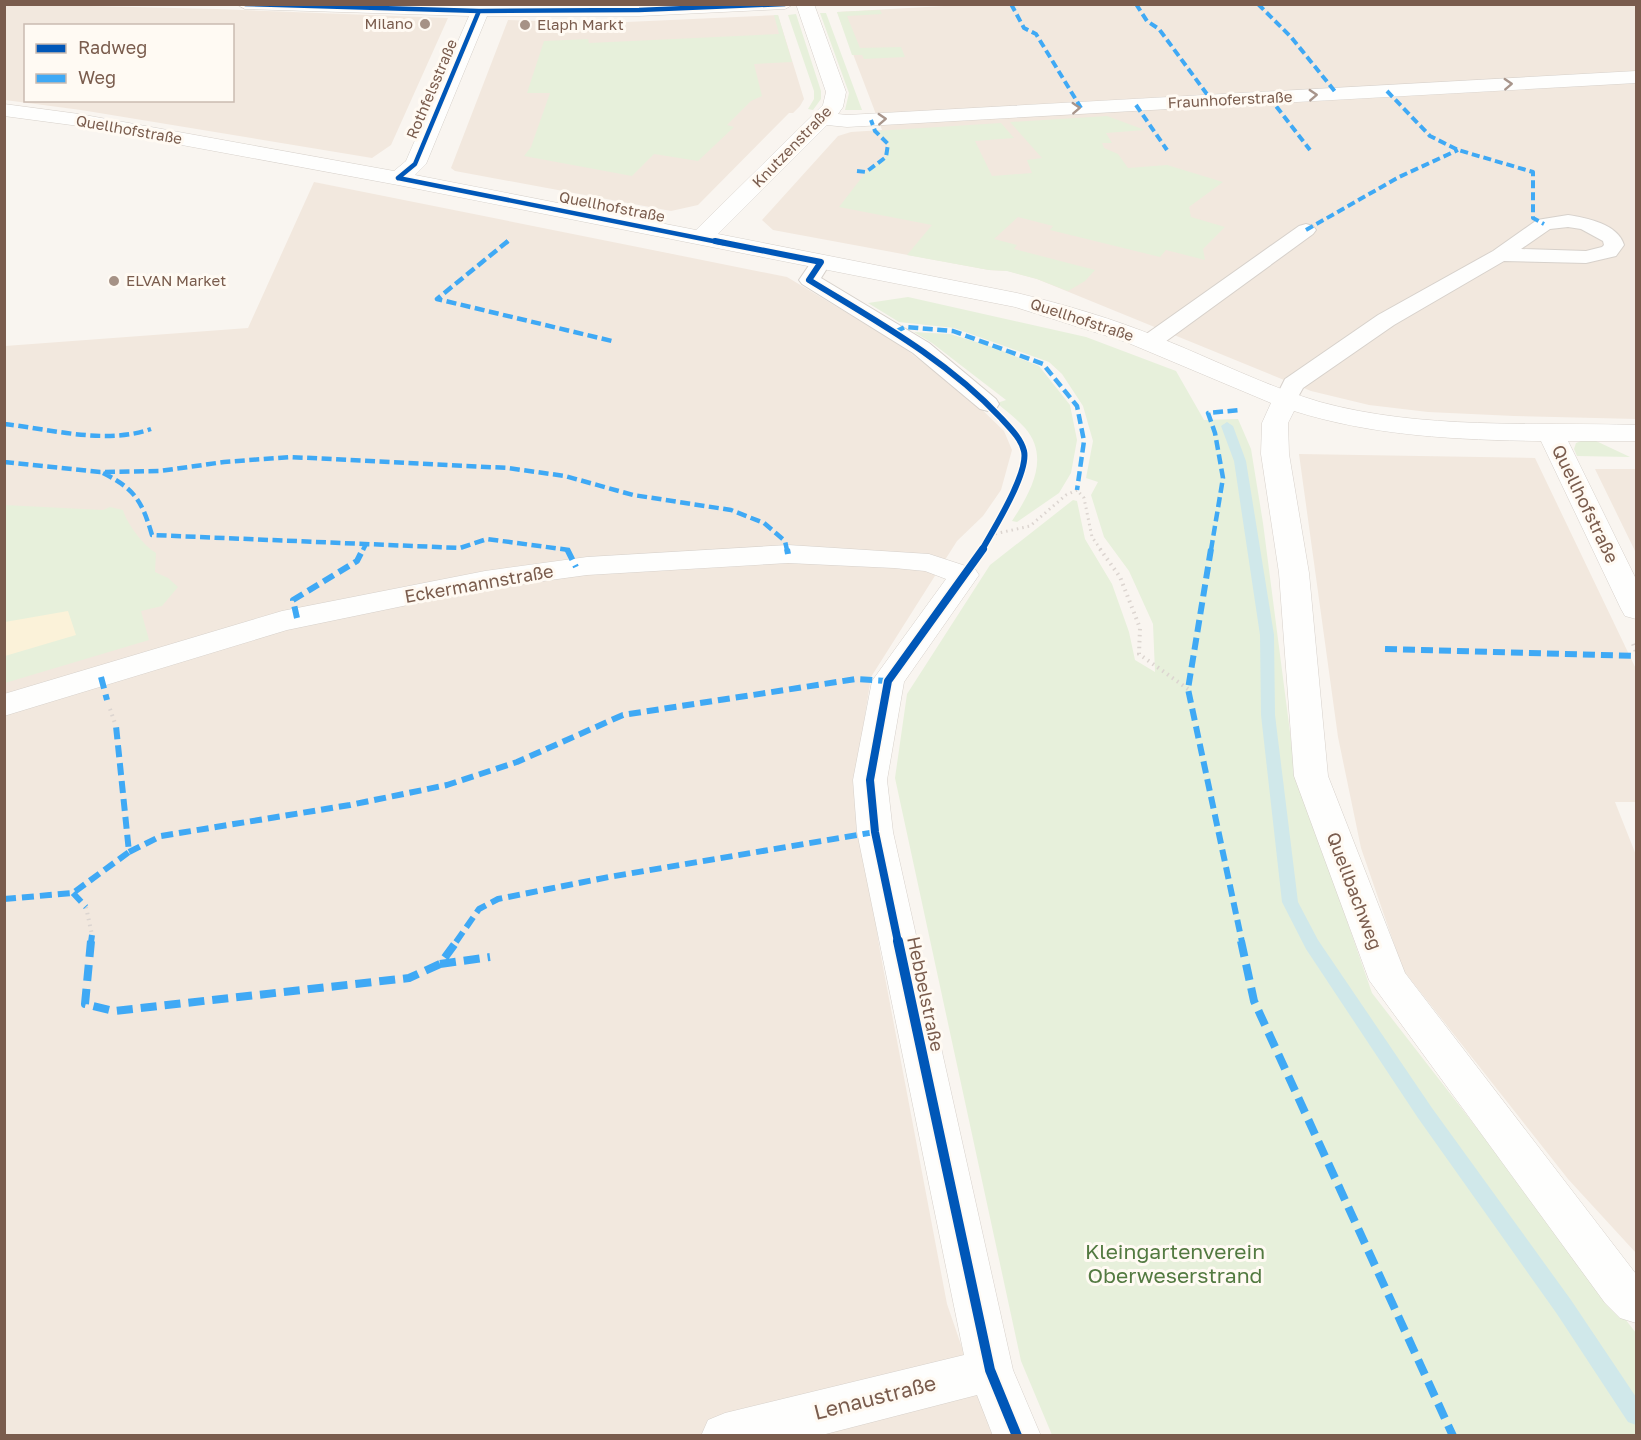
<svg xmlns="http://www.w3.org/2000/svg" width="1641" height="1440" viewBox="0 0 1641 1440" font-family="'Golos Text',sans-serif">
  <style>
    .residential { fill: #f2e8de; fill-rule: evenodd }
    .green { fill: #e7f0db }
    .sand { fill: #fbf2d9 }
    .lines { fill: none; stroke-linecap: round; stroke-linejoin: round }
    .stream { fill: #d0e8ea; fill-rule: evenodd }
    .service-casing { stroke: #d7d1cb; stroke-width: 2 }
    .minor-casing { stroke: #d7d1cb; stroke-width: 1 }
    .path-far1 { stroke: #dcd5d0; stroke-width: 3; stroke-dasharray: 1.5 4; stroke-linecap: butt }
    .path { stroke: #dcd5d0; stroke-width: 4; stroke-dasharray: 1.5 4.5; stroke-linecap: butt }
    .service { fill: #fefefd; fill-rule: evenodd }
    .minor { fill: #fefefd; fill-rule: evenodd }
    .quiet-far3 { stroke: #3fa9f5; stroke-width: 4; stroke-dasharray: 8 4; stroke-linecap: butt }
    .quiet-far2 { stroke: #3fa9f5; stroke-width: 4.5; stroke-dasharray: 10 4.5; stroke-linecap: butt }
    .quiet-far1 { stroke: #3fa9f5; stroke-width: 6; stroke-dasharray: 12 6; stroke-linecap: butt }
    .quiet { stroke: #3fa9f5; stroke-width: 8; stroke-dasharray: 16 8; stroke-linecap: butt }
    .cycleway-far3-casing { stroke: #fffaf3; stroke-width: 7 }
    .cycleway-far2-casing { stroke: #fffaf3; stroke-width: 9 }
    .cycleway-far1-casing { stroke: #fffaf3; stroke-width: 11 }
    .cycleway-casing { stroke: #fffaf3; stroke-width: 14 }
    .cycleway-far3 { stroke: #0057b8; stroke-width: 4.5 }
    .cycleway-far2 { stroke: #0057b8; stroke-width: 6 }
    .cycleway-far1 { stroke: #0057b8; stroke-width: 8 }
    .cycleway { stroke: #0057b8; stroke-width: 10 }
    .oneway { stroke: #a8958b }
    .poi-dot { fill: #a69286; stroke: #fffaf3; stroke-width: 2 }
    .labels { text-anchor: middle; stroke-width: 6; stroke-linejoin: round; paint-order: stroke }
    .far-poi-label { font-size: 15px; fill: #7a5c4d; stroke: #fffaf3; text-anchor: start }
    .far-street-label { font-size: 15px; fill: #7a5c4d; stroke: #fffaf3 }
    .street-label { font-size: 18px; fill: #7a5c4d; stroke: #fffaf3 }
    .near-park-label { font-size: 21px; fill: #537a41; stroke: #fffaf3 }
    .near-street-label { font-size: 21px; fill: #7a5c4d; stroke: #fffaf3 }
  </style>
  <rect width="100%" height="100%" fill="#f9f5f0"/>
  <path class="residential" d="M5 4 217 9 448 18 391 145 372 158 81 110 5 100ZM26 26H232V100H26Z
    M980 4 1636 5V419L1514 416 1428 412 1369 405 1311 391 1037 279 1008 271 989 270 773 230 762 220 838 136 851 132 882 130 837 12Z
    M778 15 804 99 800 106 793 113H789L698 205 671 211 455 171 451 168 508 20 605 23Z
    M314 182 787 277 899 344 972 400 1004 431 1012 450 1001 490 983 516 957 541 871 677 854 786 880 951 947 1304 992 1435 5 1436V346L248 328Z
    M1299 454 1535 458 1636 669V802H1615L1636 855V1253L1568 1179 1403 970 1361 848 1338 737Z
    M1595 469H1636V553Z"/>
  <path class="green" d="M880 10 882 14 847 16 860 48 901 47 905 57 864 59 862 55H852L837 12Z
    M820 13H826L862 110H845L849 93Z
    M796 14 821 91V99L813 110 808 109 814 99V91L788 15Z
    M774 15H778L792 62 754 64 762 96 751 101 727 125 734 127 698 161 654 154 632 176 524 156 531 147 550 93H527L544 41 588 39 589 43 779 34Z
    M1107 116 1145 130 1106 133 1112 143H1102L1104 148 1118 154 1128 168 1167 165 1223 182 1189 207 1191 217 1225 227 1203 249 1205 260 1166 250 1160 257 1050 230 1053 226 1018 217 994 239 1017 245 1014 249 1095 270 1085 281 1068 291 1037 279 1007 271 989 270 907 255 932 225 839 207 866 172 886 157 888 144 875 131 1001 123 1014 138 975 141 992 176 1032 173 1027 160 1042 158 1010 122Z
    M908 297 1086 337 1176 371 1204 420 1238 419 1251 449 1263 523 1295 771 1372 993 1636 1333V1435H1052L1021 1361 895 778 907 694 990 565 1073 500 1077 501 1085 539 1112 584 1129 632 1135 660 1155 672 1153 624 1129 571 1104 537 1091 495 1098 482 1086 478 1093 441 1083 406 1062 374 1049 362 954 328 899 322 868 303Z
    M914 332 950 334 993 347 1039 366 1070 405 1077 440 1071 473 1059 493 1017 522 1012 521C1030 493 1051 458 1025 428 1017 419 1006 411 997 403L1006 400 932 343Z
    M1581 441H1596L1630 457 1577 456 1574 449 1576 443Z
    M4 505 103 510 110 507 123 510C127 524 143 545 156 553L155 572 168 578 178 587 162 606 141 611 149 640 5 683Z"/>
  <path class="sand" d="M68 611 76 635 5 656V622Z"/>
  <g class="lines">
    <path class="stream" d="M1227 422 1233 426 1246 461 1274 635 1275 715 1298 902 1318 940 1432 1108 1571 1300 1636 1397V1425L1628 1422 1557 1314 1418 1118 1306 949 1282 902 1261 715 1260 635 1234 461 1221 426Z"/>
    <defs>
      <path id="service" d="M1568 215C1587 218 1618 224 1624 245L1616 256 1586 263 1504 261 1394 325 1303 388 1294 404 1286 406 1278 404 1275 399 1285 379 1378 315 1493 251 1537 220ZM1568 227 1581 229 1603 241 1604 245 1602 247 1586 251 1521 249 1550 229Z
        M1306 224 1313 226 1316 230 1313 234 1158 347 1150 349 1142 347 1139 342 1142 337 1299 226Z
        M821 256 828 258 831 262 821 278 929 343 996 399 999 404 996 409 988 411 980 409 913 353 802 284 799 280 814 258Z"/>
      <path id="minor" d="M236 4H794L785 9 639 16H487L426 164 415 175 696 230 823 105 826 92 796 4H814L846 92 843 107 838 114 847 115 1636 71V83L847 127 827 125 718 234 1017 293C1066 305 1114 319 1160 338 1213 359 1265 386 1320 402 1423 430 1531 422 1636 425V441H1568L1636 579V619L1625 616 1621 609 1541 441C1458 440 1373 436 1294 411L1288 423 1289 454 1309 573 1328 776 1405 973 1636 1274V1323L1620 1318 1605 1303 1369 980 1294 776 1279 573 1261 454 1262 423 1271 403 1126 342 1015 307 398 185 79 126 4 116V104L79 114 394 171 406 161 469 16 245 9Z
        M788 545 929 554 975 569 979 575 904 682 887 780 893 832 1013 1370 1041 1436H993L977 1395 818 1436H701L708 1420 725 1413 964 1355 857 832 853 780 872 681 946 579 925 571 894 568 788 563 587 575 485 589 287 630 4 716V694L282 611 485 571 587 557Z"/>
    </defs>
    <use href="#service" class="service-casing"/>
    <use href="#minor" class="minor-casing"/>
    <path class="path-far1" d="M990 535 1030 526 1066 495 1077 490 1084 498 1092 537 1101 550"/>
    <path class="path" d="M1100 549 1120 577 1140 628 1139 654 1188 689
      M1633 644 1636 652
      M110 709 116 726
      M86 907 92 935"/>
    <use href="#service" class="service"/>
    <use href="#minor" class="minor"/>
    <path class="quiet-far3" d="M1011 4 1024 28 1036 34 1081 108
      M1136 4 1147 21 1159 29 1212 101
      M1258 4 1291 37 1337 94
      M1387 91 1430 136 1458 150 1533 172V218L1544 224
      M1269 97 1310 150
      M1136 105 1167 150
      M857 171 866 172 886 157 888 144 875 131 871 120
      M1306 230 1399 177 1458 150
      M506 243 508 241"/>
    <path class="quiet-far2" d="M508 241 437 299 612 341
      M895 332 905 327 953 331 1043 364 1077 406 1084 441 1077 490
      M4 424C50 429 106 445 151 429
      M4 462 100 472 160 471 224 462 290 457 508 468 565 476 633 495 731 510 764 523 785 541 787 550
      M103 473C135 489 142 501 152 535L460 548 487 539 569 550
      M363 550 366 544
      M1211 550 1223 478 1215 433 1208 413 1240 410"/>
    <path class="quiet-far1" d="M567 549 576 567
      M787 549 788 554
      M1211 549 1188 689 1242 942
      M297 618 293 600 357 561 363 549
      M1385 649 1636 656
      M101 677 107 700
      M129 852 161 836 350 805 447 785 517 762 623 715 856 679 888 681
      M73 893 86 907
      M4 899 73 893 129 852 116 726
      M91 942 92 935
      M456 942 479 909 498 899 609 877 875 832"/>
    <path class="quiet" d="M91 941 85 1004 114 1011 409 978 440 964 457 941
      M1241 941 1254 1001 1453 1436
      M440 964 490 957"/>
    <defs>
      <path id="cycleway-far3" d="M245 4 479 11 639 10 785 4
        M398 178 723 243
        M398 178 415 164 479 11"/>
      <path id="cycleway-far2" d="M715 241 821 262 809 280C876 321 946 359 1001 418 1009 427 1021 438 1024 451 1029 473 993 530 982 550"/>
      <path id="cycleway-far1" d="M898 942 875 832 870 780 888 681 983 549"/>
      <path id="cycleway" d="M898 941 990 1370 1017 1436"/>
    </defs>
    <use href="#cycleway-far3" class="cycleway-far3-casing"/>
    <use href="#cycleway-far2" class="cycleway-far2-casing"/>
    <use href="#cycleway-far1" class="cycleway-far1-casing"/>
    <use href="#cycleway" class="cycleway-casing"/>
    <use href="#cycleway-far3" class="cycleway-far3"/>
    <use href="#cycleway-far2" class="cycleway-far2"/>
    <use href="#cycleway-far1" class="cycleway-far1"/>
    <use href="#cycleway" class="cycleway"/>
  </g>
  <defs><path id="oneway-chevron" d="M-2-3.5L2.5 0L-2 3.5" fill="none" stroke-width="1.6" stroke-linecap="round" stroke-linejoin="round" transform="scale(1.5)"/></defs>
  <g class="oneway">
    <use href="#oneway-chevron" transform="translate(1508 84) rotate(-3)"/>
    <use href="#oneway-chevron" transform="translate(1313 95) rotate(-3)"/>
    <use href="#oneway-chevron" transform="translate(1076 108) rotate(-3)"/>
    <use href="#oneway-chevron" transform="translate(882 119) rotate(-3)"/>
  </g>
  <g class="poi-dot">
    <circle cx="425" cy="24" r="6"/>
    <circle cx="525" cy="25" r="6"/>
    <circle cx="114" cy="281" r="6"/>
  </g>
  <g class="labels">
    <g class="far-poi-label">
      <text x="413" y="29" text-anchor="end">Milano</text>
      <text x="537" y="30">Elaph Markt</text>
      <text x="126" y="286">ELVAN Market</text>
    </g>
    <g class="far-street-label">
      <text transform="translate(432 89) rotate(-67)" y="5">Rothfelsstraße</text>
      <text transform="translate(1230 100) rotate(-3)" y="5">Fraunhoferstraße</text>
      <text transform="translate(129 130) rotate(10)" y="5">Quellhofstraße</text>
      <text transform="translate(792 147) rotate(-46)" y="5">Knutzenstraße</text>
      <text transform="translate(612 207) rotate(11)" y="5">Quellhofstraße</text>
      <text transform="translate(1082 320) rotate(18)" y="5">Quellhofstraße</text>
    </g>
    <g class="street-label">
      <text transform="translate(1585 504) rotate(64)" y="6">Quellhofstraße</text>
      <text transform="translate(479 584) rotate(-10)" y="6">Eckermannstraße</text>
      <text transform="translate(1354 891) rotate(69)" y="6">Quellbachweg</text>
      <text transform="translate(925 994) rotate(78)" y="6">Hebbelstraße</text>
    </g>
    <g class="near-park-label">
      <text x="1175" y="1259">Kleingartenverein<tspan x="1175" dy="24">Oberweserstrand</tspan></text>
    </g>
    <g class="near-street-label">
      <text transform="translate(875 1398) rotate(-14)" y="7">Lenaustraße</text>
    </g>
  </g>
  <rect width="1641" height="1440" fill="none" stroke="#7a5c4d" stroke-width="12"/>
  <rect x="24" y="24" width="210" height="78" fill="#fffaf3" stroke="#cabbb1" stroke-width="1.5"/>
  <rect x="36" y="44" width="30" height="9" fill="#0057b8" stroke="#cabbb1" stroke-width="1.5"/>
  <text x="78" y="54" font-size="18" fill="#7a5c4d">Radweg</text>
  <rect x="36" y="74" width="30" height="9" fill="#3fa9f5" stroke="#cabbb1" stroke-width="1.5"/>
  <text x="78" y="84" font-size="18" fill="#7a5c4d">Weg</text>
</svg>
